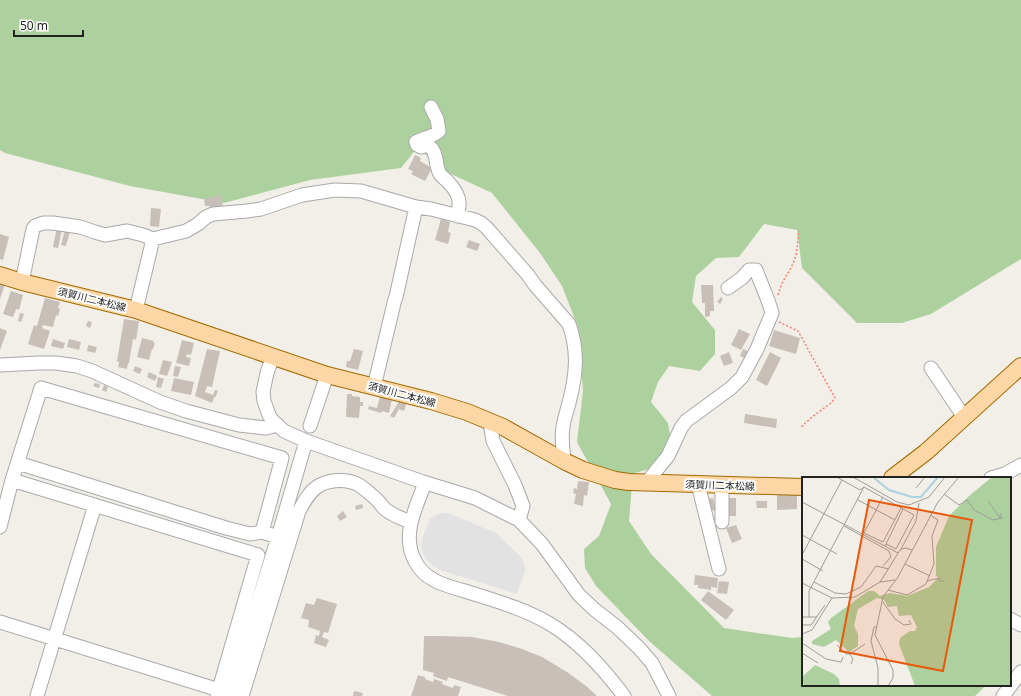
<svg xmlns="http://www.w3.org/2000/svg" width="1021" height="696" viewBox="0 0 1021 696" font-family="'Noto Sans','Noto Sans JP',sans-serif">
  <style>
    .forest { fill: #add19e }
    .parking { fill: #e2e2e2 }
    .building { fill: #c7bfb8 }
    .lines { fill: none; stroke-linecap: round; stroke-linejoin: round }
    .minor-casing { stroke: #a9a9a9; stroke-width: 15 }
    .major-casing { stroke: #a06b00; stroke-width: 18 }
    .path { stroke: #fa8072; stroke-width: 1.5; stroke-dasharray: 2 2; stroke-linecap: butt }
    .minor { stroke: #fff; stroke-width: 13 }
    .major { stroke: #fcd6a4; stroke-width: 16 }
    .labels { text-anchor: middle; stroke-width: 4; stroke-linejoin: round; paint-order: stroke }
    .street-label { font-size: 10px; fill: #222; stroke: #fff }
    .inset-river { fill: none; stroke: #aad3df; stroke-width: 2 }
    .inset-road { fill: none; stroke: #9f9d99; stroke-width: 1 }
    .view { fill: #e8590c; fill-opacity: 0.15; stroke: #e8590c; stroke-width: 2 }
    .inset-edge { fill: none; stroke: #222; stroke-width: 2 }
  </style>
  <rect width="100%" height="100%" fill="#f2efe9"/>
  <path class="forest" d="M0 0H1021V259L931 314 902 323H857L802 268 797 230 764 224 739 257 716 258 696 276 692 302 715 330V354L700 371 669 366 658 382 651 402 668 423 671 441 649 469 635 473 632 484 629 521 651 554 724 628 792 638 803 637V685H986L975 696H712L649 641 596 586 585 568 584 549 599 536 611 504 577 442 583 391 578 327 562 286 540 253 492 193 451 174 417 148 401 168 310 180 224 203 130 186 5 153 0 150Z"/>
  <path class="parking" d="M448 513 496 533 519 555 524 563 525 571 517 594 440 570 432 565 425 558 421 545 424 533 430 519 438 514Z"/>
  <path class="building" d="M415 155 421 158 420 161 432 168 425 181 411 174 413 171 408 169Z
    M221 195 223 206 213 208 209 206H205L204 199Z
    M151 208 161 209 159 227 150 226Z
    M441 219 450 222 448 232 451 233 448 244 435 240Z
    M57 227 62 229 58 248 53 247Z
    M65 230 70 231 66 246 61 245Z
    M0 234 9 237 3 260 0 259Z
    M469 240 480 244 477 251 466 247Z
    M0 282 5 284 0 299Z
    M701 285H713L714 311H710V316L705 317V303H702Z
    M11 291 23 295 19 310 16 309 13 317 3 314Z
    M721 297 723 299 720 304 717 302Z
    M45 298 60 302 58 308 60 309 58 316 56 315 53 327 43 325 42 328 50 331 44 349 28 344 34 325 37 326Z
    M20 313 24 314 21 322 18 321Z
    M124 319 139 321 136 340 133 339 129 363H128L127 369 118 367 119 362 117 361Z
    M88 321 92 322 90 328 86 326Z
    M0 328 7 331 0 350Z
    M739 329 750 334 741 350 731 345Z
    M774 330 800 338 796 354 769 346Z
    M142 338 154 341 153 343H155L153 349H152L149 360 137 357Z
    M53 339 65 343 63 349 51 346Z
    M69 339 81 342 79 350 67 347Z
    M182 340 194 343 191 355 187 354 186 357 191 358 189 366 176 363Z
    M88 345 97 347 95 353 87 351Z
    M207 349 220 351 212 387 207 386 205 392 213 395 215 390 218 391 215 398 214 397 212 403 195 396Z
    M354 349 363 351 358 370 346 367 347 361H350Z
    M743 349 751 353 748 360 740 356Z
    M729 352 733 363 724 366 720 356Z
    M770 352 781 358 767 386 756 380Z
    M163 360 172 362 167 376 159 374Z
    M135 366 142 369 140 374 133 371Z
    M175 366 181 367 178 377 173 376Z
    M149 372 157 376 155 381 147 377Z
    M158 377 164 379 161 388 156 387Z
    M174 378 194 382 191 395 171 391Z
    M95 383 100 384 99 388 93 386Z
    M104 385 108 387 106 392 102 390Z
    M347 394H352V396L360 397V402H363V406H360L359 418 346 417Z
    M380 396 392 399 389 413 382 411 381 413 368 409 369 406 377 408Z
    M400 400 407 402 404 411 399 409 394 418 390 416Z
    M745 414 777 419 776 428 744 423Z
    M578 481 589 482 587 496 584 495 583 506 574 504 576 494 573 493 574 488 577 489Z
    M777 495H797V509L777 510Z
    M713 498 716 510 709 511 707 499Z
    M726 498H736V516H726Z
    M756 501H767V508H757Z
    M362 504 363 508 356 510 355 506Z
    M343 511 347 517 340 521 337 516Z
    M736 525 742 539 732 543 726 528Z
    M695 575 718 578 717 588 711 587V590L698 588V585H694Z
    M719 581 729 582 727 594 717 593Z
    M708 591 734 610 726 620 701 600Z
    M317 598 337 604 328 633 324 632 322 637 329 640 326 647 314 643 316 635 319 636 320 631 308 627 309 620 301 618 306 603 314 605Z
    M424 636H440L472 637 499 642 522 649 542 657 567 672 586 686 597 696H508L448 677 447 681 433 676 434 673 423 670Z
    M418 675 425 677V679L433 682 434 679 443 682 442 684 453 688 454 685 461 687 458 696H411Z
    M354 691 363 693 362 696H353Z"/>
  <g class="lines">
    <defs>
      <path id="minor" d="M431 107 437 119 439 131C433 137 423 138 416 142L417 145 421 147 428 145C439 153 434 164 440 174 442 177 447 180 449 183 455 189 460 198 459 206 459 209 457 213 457 216
        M22 282 33 229 35 226 43 223H53L80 227 95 232 105 235 127 231 143 235 153 239 186 231 198 224 206 217 213 214 247 211 261 209 302 195 335 190 361 191 416 207 431 209 475 220 481 223 486 227 528 275 535 285 569 324C579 352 576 376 569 403 567 411 564 419 563 427 561 438 563 450 564 461
        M136 310 153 239
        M273 356 267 373 263 392 264 401 269 415 272 420 284 431 306 441 423 482 475 498 519 520 542 544 579 595 595 610 617 627 639 648 652 663 669 696
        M0 365 39 363H56L77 366 92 371 160 402 186 411 239 425 266 428 278 425
        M931 368 964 417
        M374 387 395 299 396 297 416 207
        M490 422 493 441 515 485 523 506 519 520
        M310 426 327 375
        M18 463 226 528 250 534 262 532
        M991 478 1005 474 1021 465
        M12 480 258 555 217 696
        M425 483C416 507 401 536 415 561 419 569 426 576 434 580 442 585 458 589 468 592 496 601 525 609 550 624 580 642 603 668 624 696
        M646 483 668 456 681 428 686 421 731 388 742 377 757 349 772 313C768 298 761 284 756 270H749L742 278 728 288
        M698 484 719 569
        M720 485 722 494V522
        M0 527 12 480 41 388 282 458 262 532 278 537
        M1010 619 1021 625
        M0 622 219 690
        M37 696 95 505
        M229 696 278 537 306 441
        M242 696 299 511C304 502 310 490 320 485 332 479 348 479 359 485 365 489 371 494 376 499 380 502 382 507 386 510 394 516 403 519 411 522
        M1003 696 1021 672"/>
      <path id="major" d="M0 275 22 282 136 310 327 375 431 401 467 412 503 427 564 461 583 470 615 480 629 482 803 487
        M892 478 926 452 1021 366"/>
    </defs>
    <use href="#minor" class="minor-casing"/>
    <use href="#major" class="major-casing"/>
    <path class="path" d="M778 295 782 283 791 268 796 256 799 231
      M779 322 798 331 835 398 831 403 812 417 800 428"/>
    <use href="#minor" class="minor"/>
    <use href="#major" class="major"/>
  </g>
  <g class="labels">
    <g class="street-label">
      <text transform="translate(92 299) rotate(14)" y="4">須賀川二本松線</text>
      <text transform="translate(402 394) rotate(15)" y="4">須賀川二本松線</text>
      <text transform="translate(720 485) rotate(2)" y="4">須賀川二本松線</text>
    </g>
  </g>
  <g transform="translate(802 477)">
    <rect width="209" height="209" fill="#f2efe9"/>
    <path d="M190 0H209V209H113L97 167 98 161 108 154H113L115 150 109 138 97 139 95 129 86 130 82 123 75 121 56 132 52 149 56 157V169L47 175 34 163 22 170 10 167V164L29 152 26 145 29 141 66 114H72L78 119 88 116 105 119 127 110 136 101 134 98V70L147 39 167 19ZM13 188 32 197 37 202 38 209H2L0 200Z" fill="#add19e"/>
    <path class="inset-river" d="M71 0 87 13 110 20H119L136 0"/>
    <path class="inset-road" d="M51 0 95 25 107 28 127 20 143 0M40 3 58 13 62 10M114 11 123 0M142 17 157 28 165 23 172 33 191 43 200 41 198 36M56 23 93 43M186 24 199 42M0 25 96 76M42 49 87 74 89 80 81 89M62 56 81 65 99 31M62 56 81 20M0 58 35 77M84 67 101 32M99 72 114 44 117 26M0 78 40 3 35 0M0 82 21 94M103 87 128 99M125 104 137 101 138 104H142M12 105 33 116 44 117 59 110 74 89 87 92M78 105 93 103M0 106 30 121 53 120 78 105 98 73 103 71 110 73M86 113 105 118 124 107 132 87 130 59 136 43 128 38M81 125 93 142 102 148 109 147 107 143M0 140H15M7 140V114L62 10 112 38 94 72 84 67 83 69M0 148H9L23 128M75 150H72L69 164 76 191V209M0 157 10 153 30 121M0 166 24 182 39 185 41 180M35 168 44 177H48M0 176 16 186M49 187 51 182 48 177 63 167M86 209 91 201V193L73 158 81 120 96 100 136 25 157 0"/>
    <path class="view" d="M67 23 170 43 141 194 38 174Z"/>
    <rect width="209" height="209" class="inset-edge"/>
  </g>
  <path d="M14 30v6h69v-6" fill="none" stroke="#222222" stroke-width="2"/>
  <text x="20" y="30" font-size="12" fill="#222222" stroke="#ffffff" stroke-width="3" paint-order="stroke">50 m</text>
</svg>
